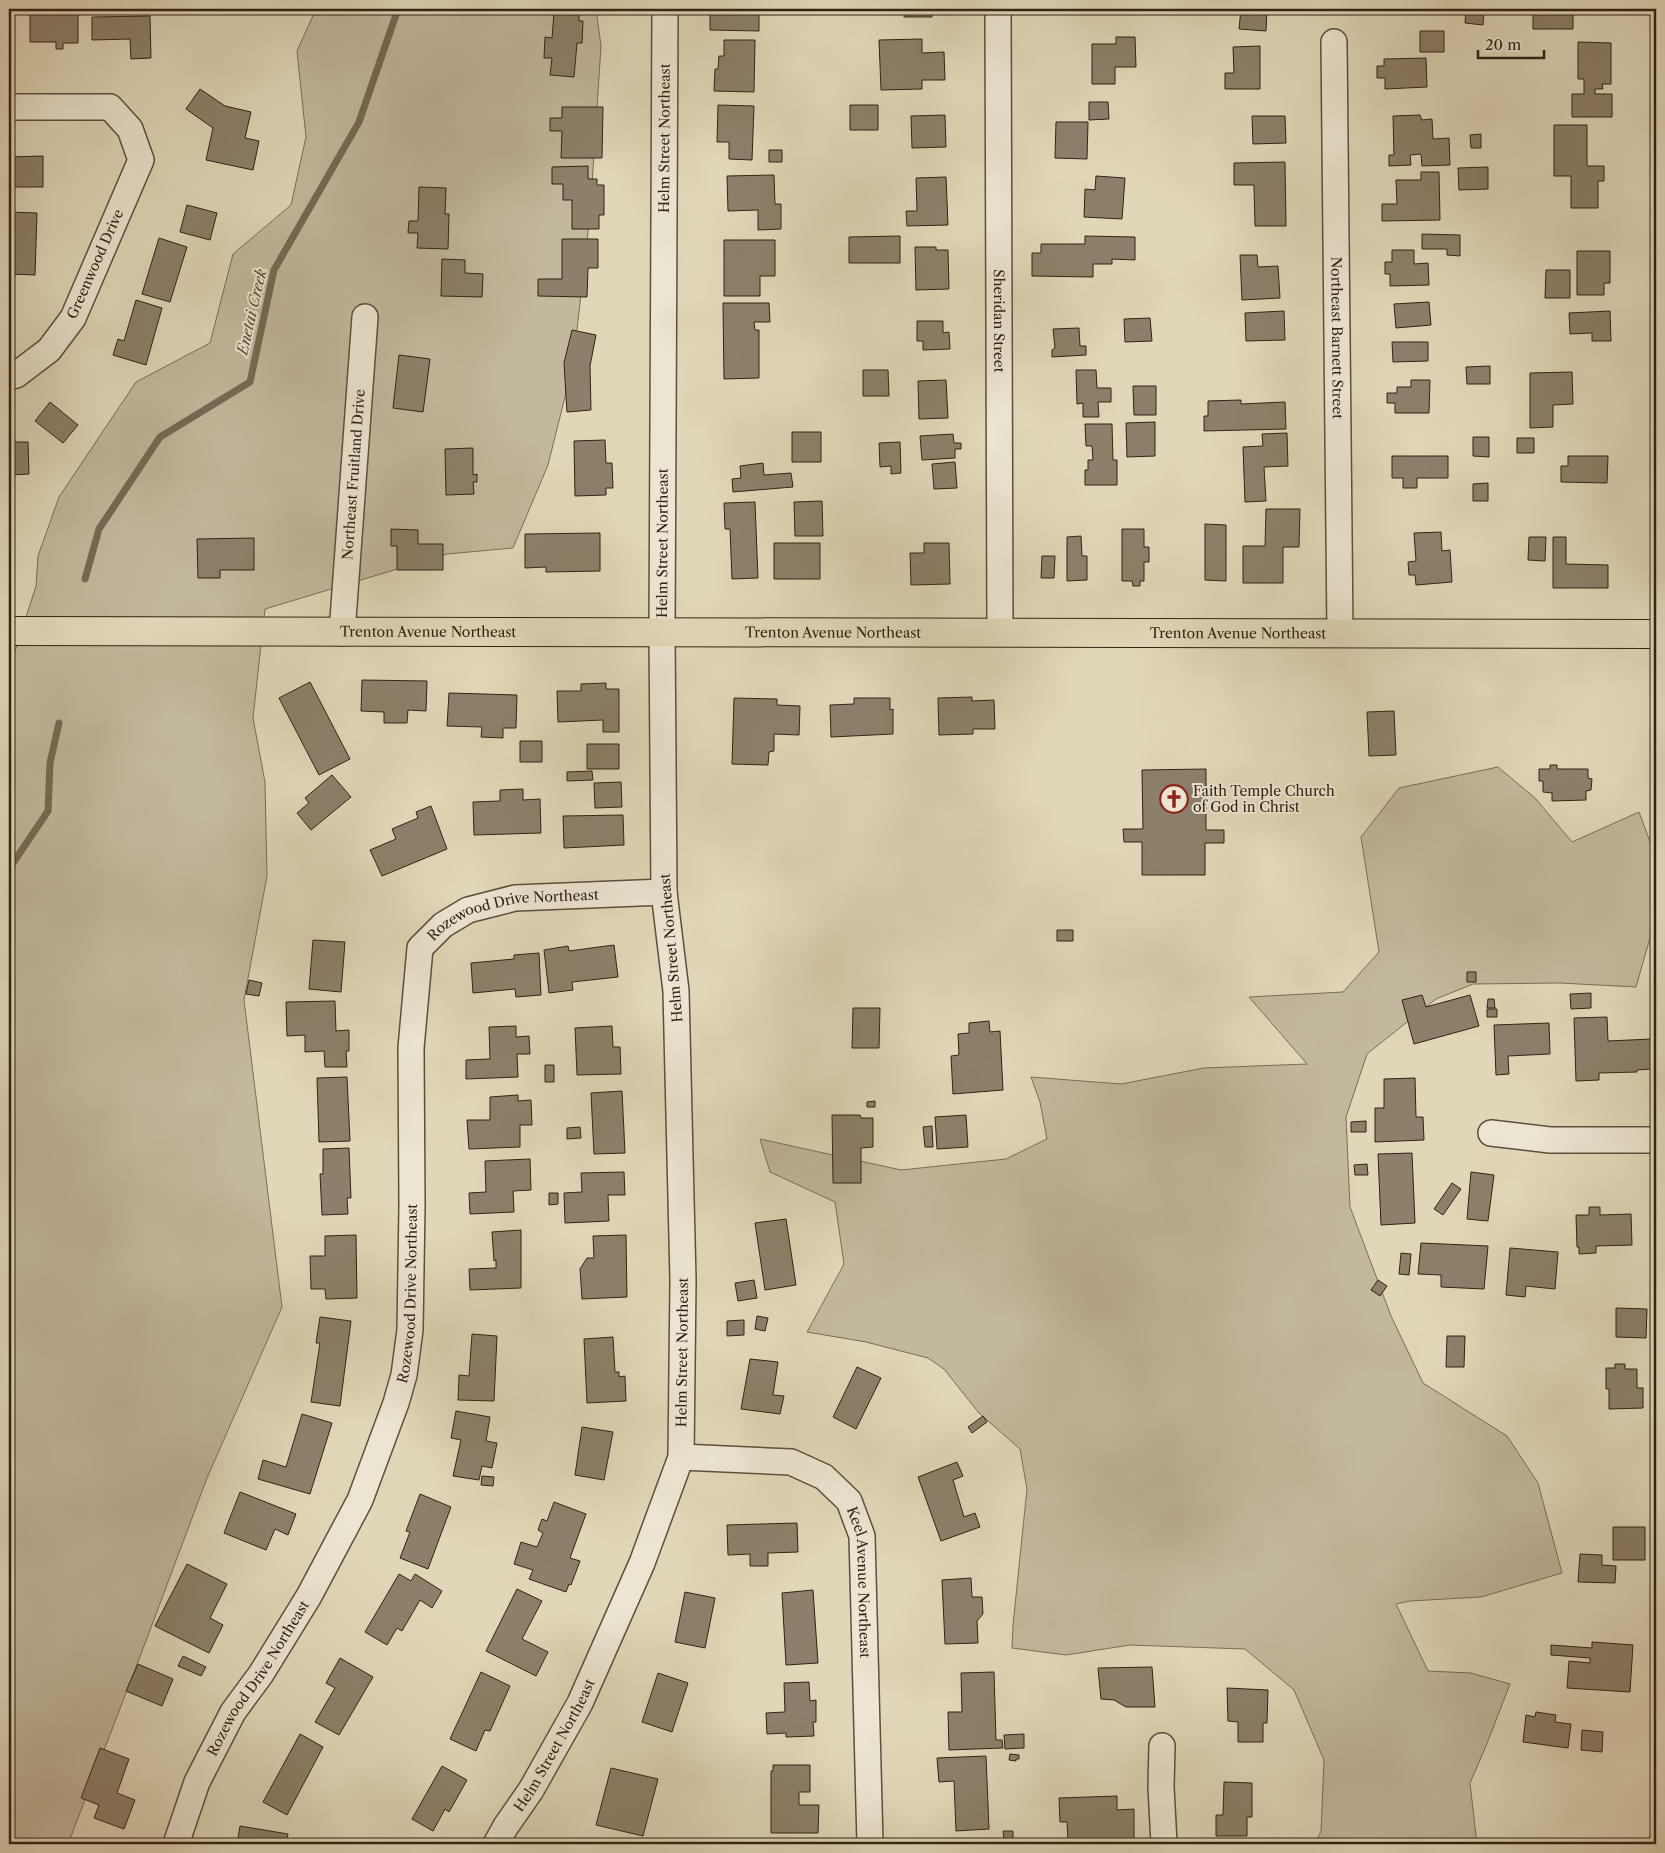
<svg xmlns="http://www.w3.org/2000/svg" width="1665" height="1853" viewBox="0 0 1665 1853" font-family="'Libre Caslon Text',serif">
  <style>
    .green { fill: #c2b89d; stroke: #796d5a }
    .lines { fill: none; stroke-linecap: round; stroke-linejoin: round }
    .stream { stroke: #766957; stroke-width: 7 }
    .building { fill: #8c806b; stroke: #302217 }
    .minor-casing { stroke: #5c4f3f; stroke-width: 28 }
    .major-casing { stroke: #302217; stroke-width: 30 }
    .minor { stroke: #ebe5d1; stroke-width: 25 }
    .major { stroke: #e0d7b8; stroke-width: 28 }
    .labels { text-anchor: middle; stroke-width: 4; stroke-linejoin: round; paint-order: stroke }
    .street-label { font-size: 14px; fill: #302217; stroke: #ebe5d1 }
    .poi-label { font-size: 14px; fill: #302217; stroke: #ebe5d1; text-anchor: start }
    .water-label { font-size: 15px; font-style: italic; fill: #594c3c; stroke: #ebe5d1 }
  </style>
  <rect width="100%" height="100%" fill="#e0d7b8"/>
  <filter id="stains"><feTurbulence type="fractalNoise" baseFrequency=".004" numOctaves="4"/><feColorMatrix values="0 0 0 0 .2 0 0 0 0 .09 0 0 0 0 .02 0 0 0 .5 -.17"/></filter>
  <radialGradient id="worn" r=".72"><stop offset=".6" stop-color="#630" stop-opacity="0"/><stop offset="1" stop-color="#630" stop-opacity=".3"/></radialGradient>
  <path class="green" d="M316 9H596L601 46 590 215 573 365 548 465 513 548 447 554 265 609 253 718 265 782 267 876 244 1000 282 1307 207 1478 144 1646 68 1844H9V670L36 586 38 556 59 497 136 382 210 343 233 254 291 205 306 137 297 51Z
    M1498 767 1535 798 1572 842 1639 812 1652 847V931L1636 987 1560 983 1473 984 1436 999 1367 1054 1346 1117 1350 1207 1391 1316 1423 1383 1507 1436 1538 1483 1562 1573 1481 1597 1410 1601 1396 1604 1428 1671 1471 1673 1510 1684 1486 1746 1470 1783 1477 1844H1315L1321 1831 1324 1760 1294 1690 1245 1649 1130 1645 1066 1655 1012 1648 1013 1625 1027 1489 1020 1449 979 1413 944 1369 928 1358 866 1342 807 1332 844 1264 835 1202 770 1172 760 1139 901 1170 1006 1159 1047 1139 1040 1102 1031 1077 1121 1084 1204 1068 1307 1064 1249 997 1343 992 1379 952 1361 837 1399 788Z"/>
  <g class="lines">
    <path class="stream" d="M85 579 99 529 160 437 250 382 274 270 359 122 398 9
      M9 869 48 811 50 763 59 723"/>
  </g>
  <path class="building" d="M710 9H759V31L710 30Z
    M904 9H939V13H932V17H904Z
    M1241 9H1267L1266 31 1239 29Z
    M1533 9H1559V14H1573V29H1533Z
    M1466 10 1484 12 1483 25 1465 23Z
    M9 13H14V46H9Z
    M30 13H78V43H63V49H56V42H30Z
    M554 13 579 14V21H583L582 43H577L574 77 550 75 552 58H544L545 37 552 38Z
    M150 16 151 58 131 59 130 39 92 40V17Z
    M1420 31H1444V52H1420Z
    M1116 37H1135L1136 67H1115V84H1092V44H1116Z
    M922 39V53L944 52 945 80H922V89L881 90 879 40Z
    M724 40H755L754 92 714 91 715 69H718L719 56H724Z
    M1578 42 1611 43V84H1602L1603 89H1595V94H1612V117H1572V94H1584V79H1578Z
    M1260 46V89H1225V73H1234L1233 47Z
    M1426 58 1427 87 1385 89V78H1377V66H1384V59Z
    M200 89 225 106 251 112 245 138 259 141 253 170 206 160 213 128 186 109Z
    M1089 102H1108L1109 119 1089 120Z
    M718 105 754 106 752 160 729 159V142H717Z
    M850 105H878V130H850Z
    M562 107H603L602 158H561L562 131H550V118H562Z
    M945 115 946 147 912 148 911 116Z
    M1420 115 1422 120 1432 119 1433 139 1449 138 1450 165 1422 166 1421 154 1410 155 1411 165 1389 166V155H1394L1393 116Z
    M1252 116H1285L1286 143 1253 144Z
    M1056 122H1088L1087 159 1055 158Z
    M1554 125H1587V166H1604V181H1598V208H1571V176H1554Z
    M1481 134V148H1471L1470 135Z
    M769 150H782V162H769Z
    M43 156V187H9V157Z
    M1285 162 1286 226H1255L1254 185H1234V163Z
    M588 166V179H597V185H604V215H599V229H572V200H563V184H552V167Z
    M1488 167V189L1459 190 1458 168Z
    M1421 172H1439L1440 220 1382 221V204H1397L1396 180H1421Z
    M774 175 775 204H781V229L758 230V210L728 211 727 176Z
    M1096 176 1125 178 1122 219 1084 217 1085 189 1095 190Z
    M946 177 948 225 907 226 906 211H917L916 178Z
    M419 187 446 188 445 214H449L448 249 417 248 418 233H408L409 221H418Z
    M187 205 217 213 210 240 180 232Z
    M9 212 37 213 35 275 9 274Z
    M1422 234 1460 235V256L1447 255V249H1422Z
    M900 236V263H849V237Z
    M1085 236 1135 237V260L1112 259V264H1093V277L1032 276V253H1041V244H1085Z
    M159 238 187 247 170 302 142 294Z
    M562 239H598V268H588L587 297 538 296V279H562Z
    M724 240H775V276H760V296H724Z
    M915 247H936V250H948L949 289 916 290Z
    M1392 250H1414V264L1428 263 1429 285 1390 286V274H1385V262H1392Z
    M1577 251H1610V283H1604V295H1577Z
    M1240 255H1257L1258 267 1278 266 1280 298 1242 300Z
    M442 259 465 260V273L483 274 482 297 441 296Z
    M1546 270H1570V298H1545Z
    M136 300 162 308 146 365 113 355 118 339 124 341Z
    M1429 302 1431 325 1396 328 1394 304Z
    M723 303H769L770 322H754L755 330H759V378L724 379Z
    M1284 311 1285 340 1246 341 1245 313Z
    M1610 311 1611 341H1592V333L1570 334 1569 313Z
    M1150 318 1152 341 1125 342 1124 319Z
    M917 321H943V333L949 332 950 349 923 350V341H917Z
    M1079 328 1080 346H1086V355L1052 357V350L1055 348 1053 329Z
    M572 330 596 335 590 366 591 410 567 412 564 363Z
    M1392 342H1428V361L1393 362Z
    M399 355 430 359 423 412 393 408Z
    M1490 366V384H1467L1466 367Z
    M863 370H888L889 396H863Z
    M1076 370H1096L1097 388H1111V402H1098L1099 417H1083V403L1077 404Z
    M1572 372 1573 404 1553 405V427L1530 428V373Z
    M946 380 948 418 919 419 918 381Z
    M1411 380H1430L1429 413H1395V403H1387V393H1397V387H1411Z
    M1133 386H1156V415H1134Z
    M1241 400V404L1285 402 1286 429 1204 431V416H1208V401Z
    M50 402 78 425 63 443 35 421Z
    M1155 422V456L1127 457 1126 423Z
    M1085 424H1112L1113 460H1117V485H1085V470H1088V460H1093L1092 446H1086Z
    M792 432H821V462H792Z
    M1287 433 1288 466 1264 467 1266 501 1245 502 1243 447 1263 446 1262 434Z
    M953 434 954 443H961V449H955V458L922 460 920 436Z
    M1473 437H1489V457L1473 456Z
    M1517 438H1534V453H1517Z
    M605 440 606 463H612L613 488H606V495L575 496 574 441Z
    M9 442H28L29 474 9 475Z
    M900 442 901 473 891 474V466L880 467 879 443Z
    M473 448V475L477 474V482H473L474 494 446 495 445 449Z
    M1392 456H1448V478H1417V488H1403V478H1392Z
    M1568 456H1608L1607 483 1561 482V466H1568Z
    M955 462 957 488 934 489 932 464Z
    M763 463 764 475 791 473 793 487 733 492 732 479 741 478 740 466Z
    M1488 483V501H1473V484Z
    M822 501 823 536H795L794 502Z
    M755 502 758 578 732 579 730 529H725L724 503Z
    M1266 509H1300L1299 547H1283V583H1243V546H1265Z
    M1205 524 1226 525V581L1205 580Z
    M391 529 418 530V544H443V570H397V546H391Z
    M1122 529H1144V547H1149V562H1144V581H1140V586H1133L1132 581H1122Z
    M1441 532 1442 551 1450 550 1452 582 1416 585 1415 575H1409L1408 562 1416 561 1414 533Z
    M600 533V571L546 572V567L525 568V534Z
    M1081 536 1082 556H1087V580L1067 581V537Z
    M1529 537H1546L1545 561 1528 560Z
    M1553 537H1566V564L1608 565V588H1553Z
    M254 538V570H220V578H198L197 539Z
    M774 543H820V579H774Z
    M924 543H949L950 584 911 585 910 553H924Z
    M9 545H13L14 572H9Z
    M1042 556H1055L1054 578H1041Z
    M362 680 427 681 426 711 408 710 407 723H384V712L361 711Z
    M310 682 350 759 319 775 279 698Z
    M606 683V689H619V732H603V720L558 722 557 691H581V684Z
    M449 693 517 695 516 728H503V738L481 737 482 727 447 726Z
    M972 697V701L994 700 995 729H973V734L939 735 938 698Z
    M734 698 777 699V705L800 706 799 735 774 734V751L769 752 768 765 732 764Z
    M854 698H890V710L893 709V734L831 737 830 705 854 704Z
    M1394 711 1396 755 1369 756 1367 712Z
    M520 741H542V762H520Z
    M587 744H619V769H587Z
    M1550 765H1557V769H1588V778L1592 779 1591 790 1586 791V800L1552 801V793L1543 792V781H1539V769H1550Z
    M1206 769V830H1224V843H1205V875H1142V842H1124L1123 829H1143L1142 770Z
    M592 771 593 780 567 781V772Z
    M332 775 351 797 311 830 297 813 309 803 305 798Z
    M621 782 622 807 595 808 594 783Z
    M523 789V800L540 799 541 833 474 835 473 802 500 801V790Z
    M431 806 447 849 382 876 370 850 396 839 392 829 418 818 416 812Z
    M623 815 624 845 564 848 563 816Z
    M1057 930H1073V941H1057Z
    M313 940 345 942 341 992 309 989Z
    M614 945 618 977 572 982 573 990 549 993 544 950 568 946 569 951Z
    M539 953 541 995 516 997 515 989 473 993 471 963 514 959V955Z
    M1467 972H1476V982H1467Z
    M249 980 262 983 259 996 246 994Z
    M1591 993V1008L1571 1009 1570 994Z
    M1422 995 1426 1007 1470 995 1479 1026 1414 1044 1402 1000Z
    M1488 999H1494L1495 1008H1487Z
    M335 1001 336 1031 349 1030V1051H346L347 1067H325L324 1051 305 1052V1035L287 1036 286 1002Z
    M853 1008H880L879 1048H852Z
    M1487 1009H1497V1017H1487Z
    M1607 1017 1608 1041 1651 1039 1652 1069 1637 1070V1072L1599 1073V1080L1576 1081 1574 1018Z
    M989 1021 990 1032 1000 1031 1003 1090 953 1094 951 1056 959 1055 958 1034 969 1033V1023Z
    M1549 1023 1550 1054 1508 1056 1509 1074 1496 1075 1494 1025Z
    M516 1026V1037L529 1036 530 1054H517L518 1077 466 1079V1060L490 1059 489 1027Z
    M612 1026 613 1047H620L621 1074 577 1075 575 1028Z
    M545 1065H554V1082H545Z
    M347 1077 350 1141 319 1142 317 1078Z
    M1415 1078 1416 1117H1423L1424 1140 1375 1142V1108H1384V1079Z
    M622 1091 625 1153 594 1154 591 1093Z
    M518 1095V1101L531 1100 532 1125H520V1147L469 1149 467 1120H490V1097Z
    M875 1101V1107H867V1102Z
    M832 1115H860L861 1118H873V1147L861 1148V1183H833Z
    M966 1115 968 1147 937 1149 935 1117Z
    M1366 1121V1132H1351V1122Z
    M932 1126 933 1147H925L923 1127Z
    M580 1127 581 1138 567 1139V1128Z
    M349 1148 351 1198H347L348 1214 322 1215 320 1174H323V1149Z
    M1412 1153 1415 1223 1381 1225 1378 1154Z
    M530 1159 531 1190 513 1191 514 1212 470 1214 469 1193 486 1192 485 1161Z
    M1367 1164 1368 1175H1355L1354 1165Z
    M624 1172 625 1195H608L609 1221 565 1223 564 1193 582 1192 581 1173Z
    M1471 1172 1494 1175 1488 1221 1467 1219Z
    M1452 1183 1461 1189 1443 1215 1434 1209Z
    M549 1193H558V1204L549 1205Z
    M1589 1207H1600V1215L1631 1214 1632 1245 1596 1246V1253L1579 1254V1247H1577L1576 1215H1589Z
    M786 1219 796 1285 765 1290 755 1223Z
    M521 1230V1288L470 1290 469 1269 496 1268V1260L494 1261 492 1232Z
    M356 1235 357 1298 326 1299 325 1289H311L310 1256H325V1236Z
    M626 1235 627 1297 582 1299 580 1269 587 1258H594L593 1236Z
    M1421 1243 1488 1246 1484 1289 1441 1287V1275L1418 1274Z
    M1510 1248 1558 1252 1555 1289 1526 1286 1525 1297 1506 1295Z
    M1401 1253 1411 1254 1409 1275 1399 1274Z
    M754 1280 757 1298 738 1301 735 1283Z
    M1378 1280 1387 1286 1380 1296 1371 1290Z
    M1616 1308 1647 1309 1646 1338 1616 1337Z
    M757 1316 768 1318 765 1331 755 1329Z
    M320 1317 351 1321 340 1406 311 1402 320 1343H316Z
    M744 1320V1335L727 1336V1321Z
    M472 1334 497 1336 494 1401 458 1400 459 1375 469 1376Z
    M1447 1336H1465L1464 1367H1446Z
    M613 1337 615 1372H619V1377L625 1376 626 1401 587 1403 584 1339Z
    M750 1359 778 1362 773 1395 784 1396 780 1414 741 1409Z
    M1615 1364H1625V1369H1637V1388H1643V1408L1609 1409V1389H1606V1368H1615Z
    M857 1367 881 1378 856 1429 833 1417Z
    M456 1411 490 1417 486 1441 497 1443 492 1468 482 1466 479 1480 453 1476 461 1440 451 1438Z
    M302 1414 332 1423 310 1494 258 1479 263 1460 286 1467Z
    M983 1416 987 1422 972 1433 968 1427Z
    M582 1427 613 1432 604 1480 575 1475Z
    M957 1462 963 1476 953 1480 964 1517 975 1513 980 1527 941 1541 918 1477Z
    M482 1476 494 1477 493 1486 481 1485Z
    M240 1492 296 1514 288 1535 275 1529 266 1550 224 1533Z
    M420 1494 451 1507 428 1569 400 1558 410 1532 406 1531Z
    M554 1502 586 1514 570 1558 580 1561 571 1585 569 1584 566 1592 529 1579 533 1570 514 1564 521 1542 537 1547 543 1533 538 1530 542 1519 547 1521Z
    M797 1523 798 1552 768 1553V1566H750V1554L728 1555 727 1525Z
    M1613 1527H1645V1560H1613Z
    M1580 1554 1602 1555V1565L1616 1566 1615 1583 1578 1582Z
    M187 1564 227 1584 210 1618 223 1625 209 1653 155 1626Z
    M399 1574 411 1581 415 1574 442 1591 432 1608 420 1600 402 1631 397 1628 387 1645 365 1632Z
    M971 1578 972 1597H982L983 1614 977 1621 978 1643 945 1644 942 1580Z
    M517 1589 542 1601 522 1639 548 1652 536 1676 486 1651Z
    M813 1590 818 1663 786 1665 782 1593Z
    M685 1592 715 1598 705 1648 675 1642Z
    M1592 1642 1633 1645 1630 1692 1567 1688 1569 1661 1590 1663V1658L1551 1655V1645L1592 1648Z
    M183 1656 206 1667 201 1676 178 1666Z
    M340 1658 373 1677 339 1735 315 1722 335 1688 326 1683Z
    M138 1664 173 1679 162 1706 126 1691Z
    M1152 1667 1155 1707H1126L1114 1700 1101 1699 1098 1668Z
    M481 1672 510 1686 490 1731 485 1730 476 1751 450 1739Z
    M994 1672 996 1740H1002L1003 1748 949 1750 948 1712H962L961 1673Z
    M658 1673 688 1683 672 1732 642 1722Z
    M809 1682 810 1701 816 1700V1722H813L814 1736 786 1737V1733L767 1734 766 1713 785 1712 784 1683Z
    M1227 1688 1268 1690 1267 1723H1263V1742H1238V1722L1228 1721Z
    M1536 1712 1556 1715 1555 1722 1571 1724 1568 1748 1523 1742 1526 1715 1535 1717Z
    M1582 1730 1603 1732 1602 1752 1581 1750Z
    M300 1734 323 1747 287 1815 263 1802Z
    M1024 1734V1748L1005 1749 1004 1735Z
    M100 1748 129 1759 117 1793 135 1800 124 1829 94 1818 99 1805 81 1798Z
    M1010 1754 1019 1755V1759H1016V1761L1009 1760Z
    M986 1756 989 1829 956 1831 954 1781 939 1782 937 1758Z
    M773 1765H810V1792H799V1805H819L818 1833H771V1771H773Z
    M442 1766 467 1780 449 1812 445 1809 433 1831 412 1819Z
    M611 1768 658 1779 643 1836 596 1825Z
    M1224 1782 1252 1783V1817H1247V1836H1216V1815H1223Z
    M1117 1796V1810L1134 1809V1840L1068 1841 1067 1822H1060L1059 1798Z
    M240 1826 288 1834 286 1844H237Z
    M1003 1831H1013V1840H1004Z"/>
  <g class="lines">
    <defs>
      <g id="minor">
        <path id="s1" d="M998 9 1000 633"/>
        <path id="s2" d="M1334 42 1340 633"/>
        <path d="M9 107H110L130 129 141 160 73 318 49 350 16 375 9 377"/>
        <path id="s3" d="M342 633 365 317"/>
        <path d="M1491 1133 1550 1140H1656"/>
        <path id="s4" d="M681 1457 791 1462 824 1477 849 1501 862 1536 870 1844"/>
        <path d="M1162 1746 1161 1787 1164 1844"/>
        <path id="s5" d="M176 1844 197 1782 233 1712 261 1674 309 1596 360 1500 396 1403 404 1375 410 1330 412 1206 411 1048 420 948 443 925 468 910 515 898 664 892"/>
        <path id="s6" d="M496 1844 506 1826 531 1790 580 1703 642 1563 681 1457 683 1280 676 991 664 892 662 633 665 9"/>
      </g>
      <g id="major">
        <path id="s7" d="M9 631 1656 634"/>
      </g>
    </defs>
    <use href="#minor" class="minor-casing"/>
    <use href="#major" class="major-casing"/>
    <use href="#minor" class="minor"/>
    <use href="#major" class="major"/>
  </g>
  <defs>
    <symbol id="church-ring" viewBox="-11 -11 22 22"><circle r="9.5" fill="#ebe5d1" stroke="#8f2418" stroke-width="1.5"/><path d="M-1.2-6h2.4v3.5h3.3v2.4h-3.3V6h-2.4V-.1h-3.3v-2.4h3.3Z" fill="#8f2418"/></symbol>
  </defs>
  <g fill-rule="evenodd">
    <use href="#church-ring" x="1158" y="783" width="32" height="32"/>
  </g>
  <g class="labels">
    <g class="street-label">
      <text dy="5" stroke="none"><textPath href="#s6" startOffset="1750">Helm Street Northeast</textPath></text>
      <text transform="translate(95 264) rotate(-66)" y="5">Greenwood Drive</text>
      <text dy="5" stroke="none"><textPath href="#s1" startOffset="312">Sheridan Street</textPath></text>
      <text dy="5" stroke="none"><textPath href="#s2" startOffset="296">Northeast Barnett Street</textPath></text>
      <text dy="5" stroke="none"><textPath href="#s3" startOffset="159">Northeast Fruitland Drive</textPath></text>
      <text dy="5" stroke="none"><textPath href="#s6" startOffset="1345">Helm Street Northeast</textPath></text>
      <text dy="5" stroke="none"><textPath href="#s7" startOffset="419">Trenton Avenue Northeast</textPath></text>
      <text dy="5" stroke="none"><textPath href="#s7" startOffset="824">Trenton Avenue Northeast</textPath></text>
      <text dy="5" stroke="none"><textPath href="#s7" startOffset="1229">Trenton Avenue Northeast</textPath></text>
      <text dy="5" stroke="none"><textPath href="#s5" startOffset="1056">Rozewood Drive Northeast</textPath></text>
      <text transform="translate(671 948) rotate(-95)" y="5">Helm Street Northeast</text>
      <text dy="5" stroke="none"><textPath href="#s5" startOffset="606">Rozewood Drive Northeast</textPath></text>
      <text dy="5" stroke="none"><textPath href="#s6" startOffset="535">Helm Street Northeast</textPath></text>
      <text dy="5" stroke="none"><textPath href="#s4" startOffset="264">Keel Avenue Northeast</textPath></text>
      <text dy="5" stroke="none"><textPath href="#s5" startOffset="186">Rozewood Drive Northeast</textPath></text>
      <text dy="5" stroke="none"><textPath href="#s6" startOffset="115">Helm Street Northeast</textPath></text>
    </g>
    <g class="poi-label">
      <text x="1193" y="796">Faith Temple Church<tspan x="1193" dy="16">of God in Christ</tspan></text>
    </g>
    <g class="water-label">
      <text transform="translate(252 312) rotate(-77)" y="5">Enetai Creek</text>
    </g>
  </g>
  <rect width="1665" height="1853" fill="none" stroke="#e0d7b8" stroke-width="30"/>
  <rect x="10" y="10" width="1645" height="1833" fill="none" stroke="#302217" stroke-width="2.5"/>
  <rect x="15" y="15" width="1635" height="1823" fill="none" stroke="#302217"/>
  <path d="M1478 50v8h66v-8" fill="none" stroke="#302217" stroke-width="2.5"/>
  <text x="1485" y="50" font-size="15" fill="#302217" stroke="#ebe5d1" stroke-width="4" paint-order="stroke">20 m</text>
  <rect width="100%" height="100%" filter="url(#stains)"/>
  <rect width="100%" height="100%" fill="url(#worn)"/>
</svg>
